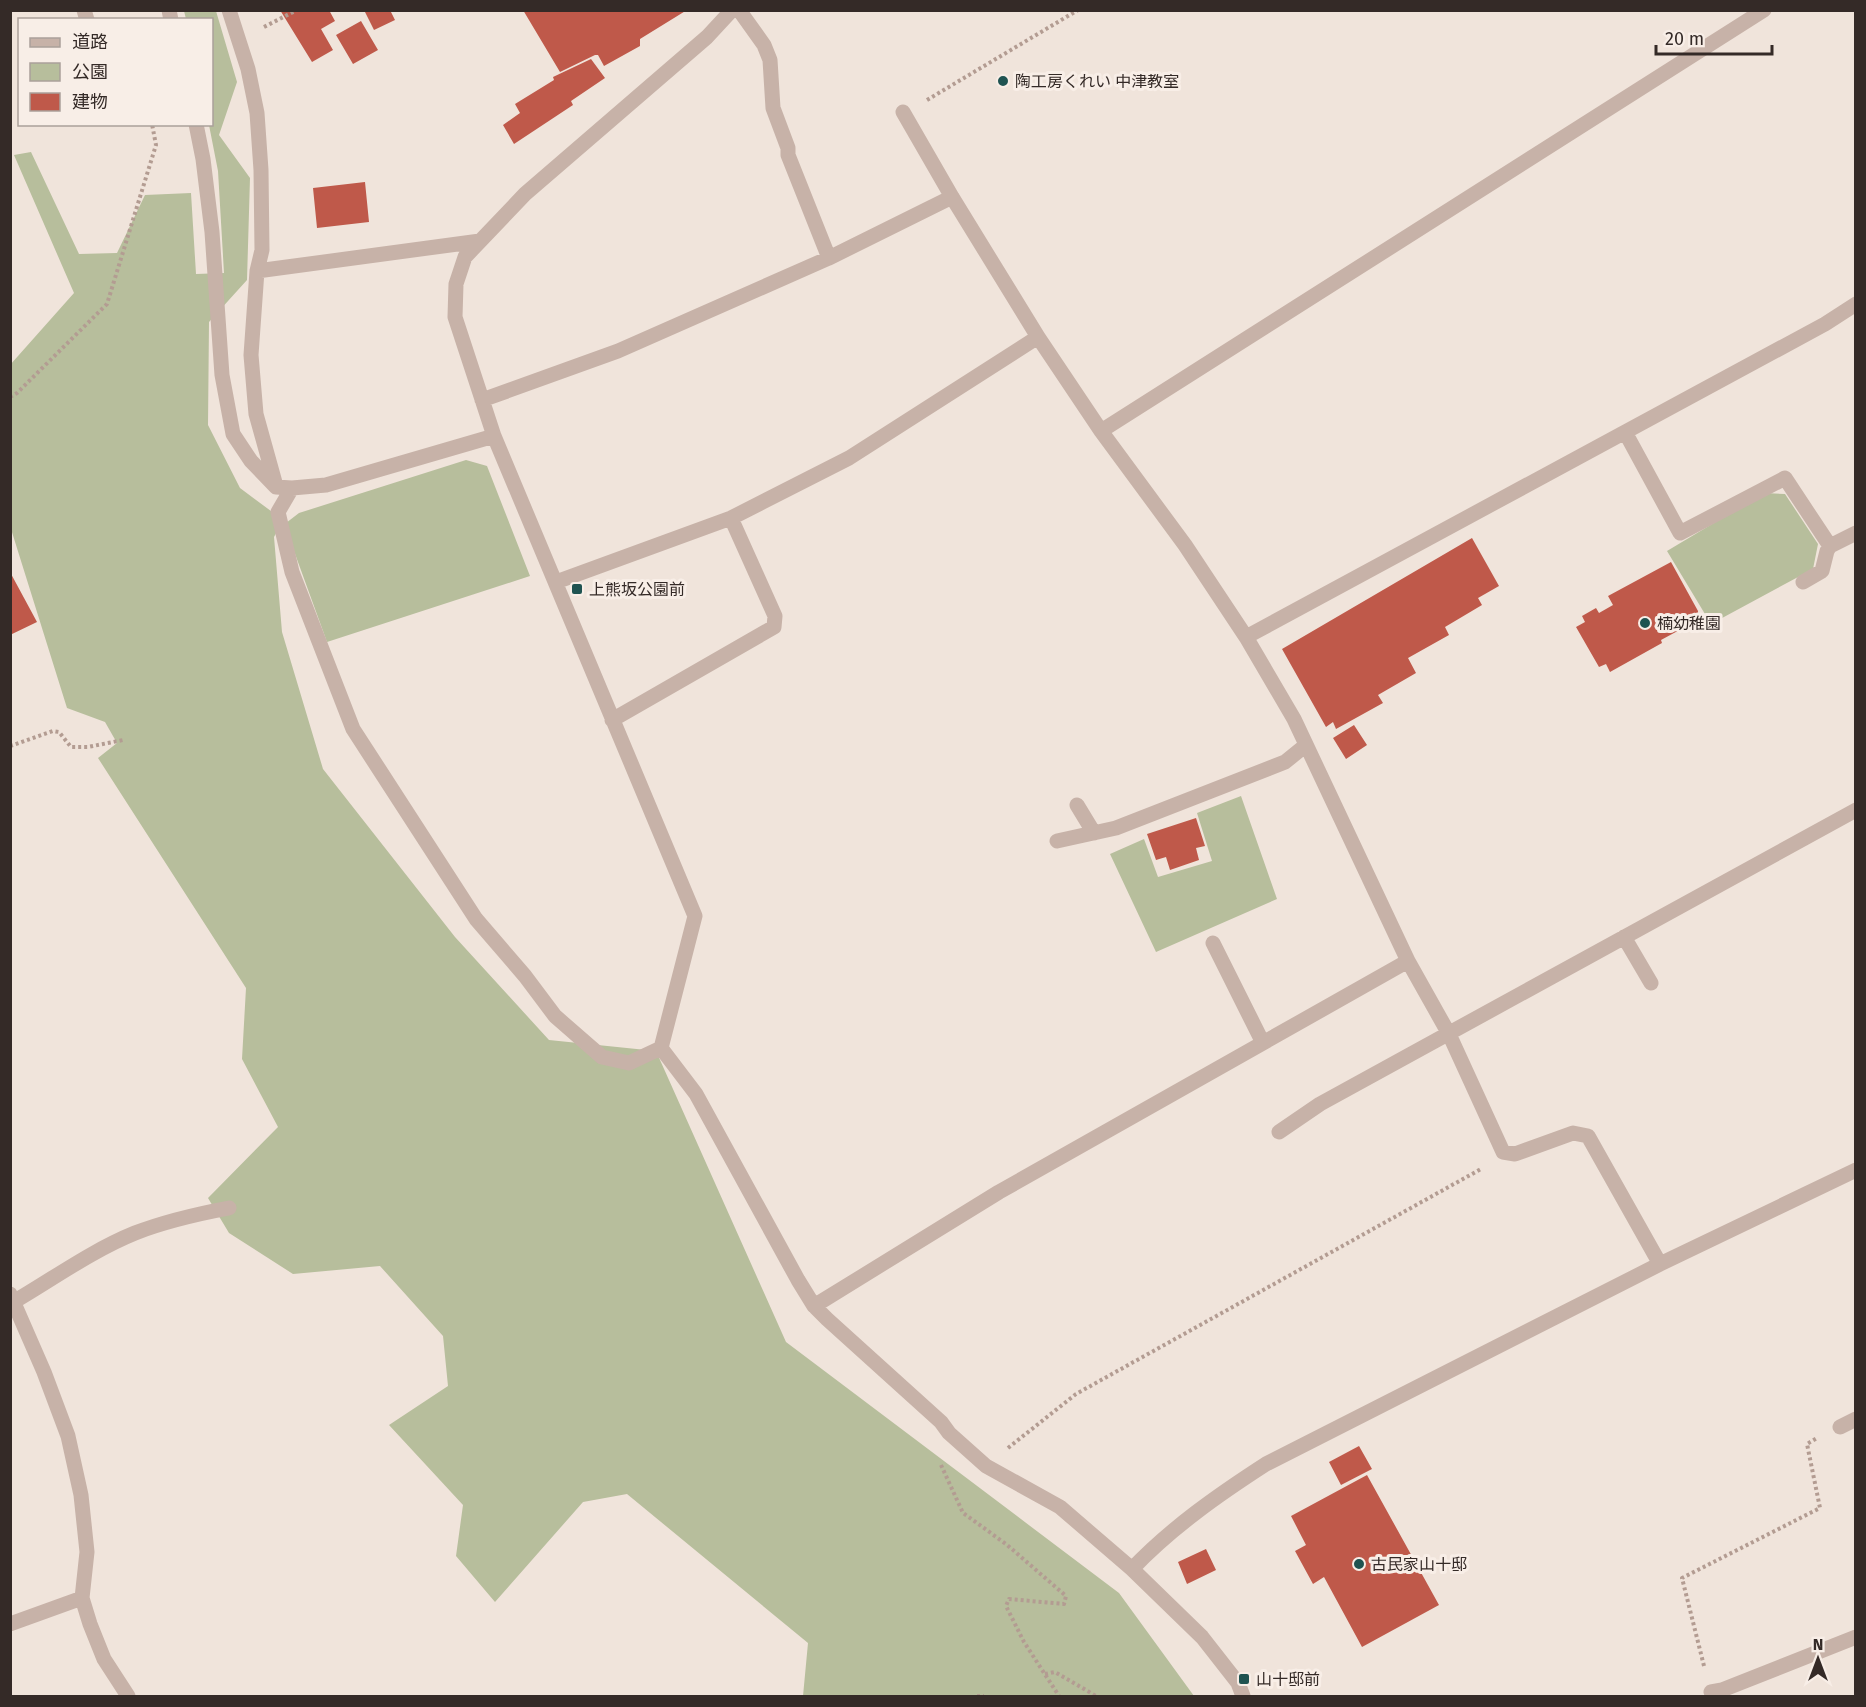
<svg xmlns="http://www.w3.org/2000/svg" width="1866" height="1707" viewBox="0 0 1866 1707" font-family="'Fira Sans','Noto Sans JP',sans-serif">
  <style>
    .green { fill: #b7be9c }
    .building { fill: #bf594a }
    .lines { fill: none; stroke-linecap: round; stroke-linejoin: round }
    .path { stroke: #b39c92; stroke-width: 4; stroke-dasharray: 3 3; stroke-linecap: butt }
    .minor { stroke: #c7b2a8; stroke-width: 15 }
    .poi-dot { fill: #1f5351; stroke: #f8eee7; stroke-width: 2 }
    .labels { text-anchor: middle; stroke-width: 6; stroke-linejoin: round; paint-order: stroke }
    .poi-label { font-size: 16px; fill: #342a27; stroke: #f8eee7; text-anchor: start }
  </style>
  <rect width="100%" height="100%" fill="#f0e4db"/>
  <path class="green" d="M184 11H216L237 82 219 135 250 178 247 280 209 322 208 425 240 488 283 520 274 537 282 632 323 769 455 937 549 1040 656 1051 786 1342 1119 1593 1194 1696H803L808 1643 627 1494 583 1502 495 1602 456 1556 463 1505 389 1425 448 1386 443 1336 380 1266 293 1274 229 1233 208 1198 278 1127 242 1059 246 988 98 758 117 743 105 722 67 708 11 529 10 365 74 293 14 155 31 152 79 254 117 253 145 195 191 193 196 274 224 273 218 171 209 125 212 124V20L186 19Z
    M466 460 487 466 530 576 327 642 286 529V523L299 513Z
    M1764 493 1785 494 1818 544 1813 569 1711 624 1667 551Z
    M1241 796 1277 899 1156 952 1110 854 1144 839 1158 877 1212 861 1197 813Z"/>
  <path class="building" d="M280 10H329L335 21 321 29 333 50 312 62Z
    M367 10H390L395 20 374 30 365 12Z
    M523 10H687L640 39V46L604 66 598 55H595L560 72Z
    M361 21 378 50 353 64 336 35Z
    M591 59 605 78 571 101 573 105 514 144 503 125 520 113 515 104 554 80 553 77Z
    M365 182 369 222 317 228 313 188Z
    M1472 538 1499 586 1478 598 1482 605 1445 627 1449 635 1408 658 1416 673 1378 695 1383 703 1336 729 1333 722 1326 727 1282 649Z
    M1671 562 1698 611V620L1661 640 1662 643 1610 672 1606 664 1599 667 1576 627 1585 622 1582 616 1596 608 1599 613 1613 605 1608 596Z
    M10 572 37 622 10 635Z
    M1354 725 1367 745 1346 759 1333 738Z
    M1196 818 1205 846 1196 848 1199 860 1170 870 1166 857 1156 860 1147 834Z
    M1359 1446 1372 1469 1341 1485 1329 1462Z
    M1367 1475 1439 1605 1362 1647 1324 1577 1313 1584 1295 1551 1306 1545 1291 1516Z
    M1206 1549 1216 1570 1187 1584 1178 1562Z"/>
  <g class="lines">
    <path class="path" d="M264 27 297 10
      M927 100 1078 10
      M10 397 17 393 107 304 156 145 152 124
      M10 746 53 731 59 732 71 747H88L123 740
      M1008 1448 1076 1394 1481 1169
      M941 1465 963 1513 1006 1544 1066 1596 1064 1604 1009 1599 1006 1606 1024 1642 1059 1696
      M1704 1666 1682 1578 1820 1508 1807 1444 1817 1438
      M1045 1674 1055 1672 1096 1696
      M977 1696H984"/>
    <path class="minor" d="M84 10 87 20
      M169 10 171 20
      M229 10 248 69 257 113 261 170 262 250 257 271 251 355 256 414 276 486
      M732 10 707 37 525 194 465 257 456 284 455 317 494 436 695 916 661 1048 696 1094 798 1280 814 1306 827 1319 941 1422 949 1433 986 1466 1060 1507 1132 1569
      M739 10 764 45 770 60 773 108 788 148V155L829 258
      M903 112 952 197 1038 337 1101 431 1185 545 1246 637 1294 719 1408 961 1449 1034 1503 1152 1515 1154 1573 1133 1588 1136 1660 1264
      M196 124 203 159 212 232 222 375 233 434 251 461 276 487 292 488 326 485 494 436
      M257 271 480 241
      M482 400 618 351 829 258 952 197
      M1101 431 1764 10
      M1625 432 1680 533 1785 478 1830 546 1856 533
      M292 488 278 512 292 572 353 729 476 919 525 976 555 1016 602 1057 629 1063 661 1048
      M556 582 731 518 849 458 1038 337
      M1803 582 1822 571 1827 551 1830 546
      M1246 637 1825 324 1856 304
      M612 720 774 627 775 616 731 518
      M1077 805 1094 833
      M1057 841 1116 828 1285 762 1306 745
      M1624 937 1651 983
      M1213 943 1263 1043
      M1279 1132 1320 1104 1856 810
      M10 1294 44 1372 68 1436 81 1495 87 1552 82 1598 90 1624 104 1659 128 1696
      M15 1301C54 1278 93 1250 135 1233 166 1221 197 1214 229 1208
      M814 1306 999 1192 1408 961
      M1840 1427 1856 1419
      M10 1624 82 1598
      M1711 1692 1722 1690 1856 1637
      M1243 1696 1238 1683 1202 1637 1132 1569C1171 1528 1218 1495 1266 1464L1660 1264 1856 1170"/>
  </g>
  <g class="poi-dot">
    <circle cx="1003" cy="81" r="6"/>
    <rect x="571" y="583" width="12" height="12" rx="3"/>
    <circle cx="1645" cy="623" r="6"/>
    <circle cx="1359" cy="1564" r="6"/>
    <rect x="1238" y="1673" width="12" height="12" rx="3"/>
  </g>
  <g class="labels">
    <g class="poi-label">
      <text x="1015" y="87">陶工房くれい 中津教室</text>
      <text x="589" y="595">上熊坂公園前</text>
      <text x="1657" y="629">楠幼稚園</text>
      <text x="1371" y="1570">古民家山十邸</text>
      <text x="1256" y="1685">山十邸前</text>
    </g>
  </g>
  <rect width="1866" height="1707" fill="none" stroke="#342a27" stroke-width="24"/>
  <rect x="18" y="18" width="195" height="108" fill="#f8eee7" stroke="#aaa09a" stroke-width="1.5"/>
  <rect x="30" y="38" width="30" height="9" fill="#c7b2a8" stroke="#aaa09a" stroke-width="1.5"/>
  <text x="72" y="48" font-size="18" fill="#342a27">道路</text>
  <rect x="30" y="63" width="30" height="18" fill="#b7be9c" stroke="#aaa09a" stroke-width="1.5"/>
  <text x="72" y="78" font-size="18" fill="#342a27">公園</text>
  <rect x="30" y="93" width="30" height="18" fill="#bf594a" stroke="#aaa09a" stroke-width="1.5"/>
  <text x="72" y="108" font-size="18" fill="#342a27">建物</text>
  <g transform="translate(1818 1659)" stroke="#f8eee7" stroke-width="4.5" paint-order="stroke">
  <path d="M0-4.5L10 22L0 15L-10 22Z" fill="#342a27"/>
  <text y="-9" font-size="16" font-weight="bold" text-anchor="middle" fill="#342a27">N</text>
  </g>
  <path d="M1656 45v9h116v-9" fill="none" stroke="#342a27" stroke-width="3"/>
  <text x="1665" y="45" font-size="18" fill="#342a27" stroke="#f8eee7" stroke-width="4.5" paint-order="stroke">20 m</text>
</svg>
